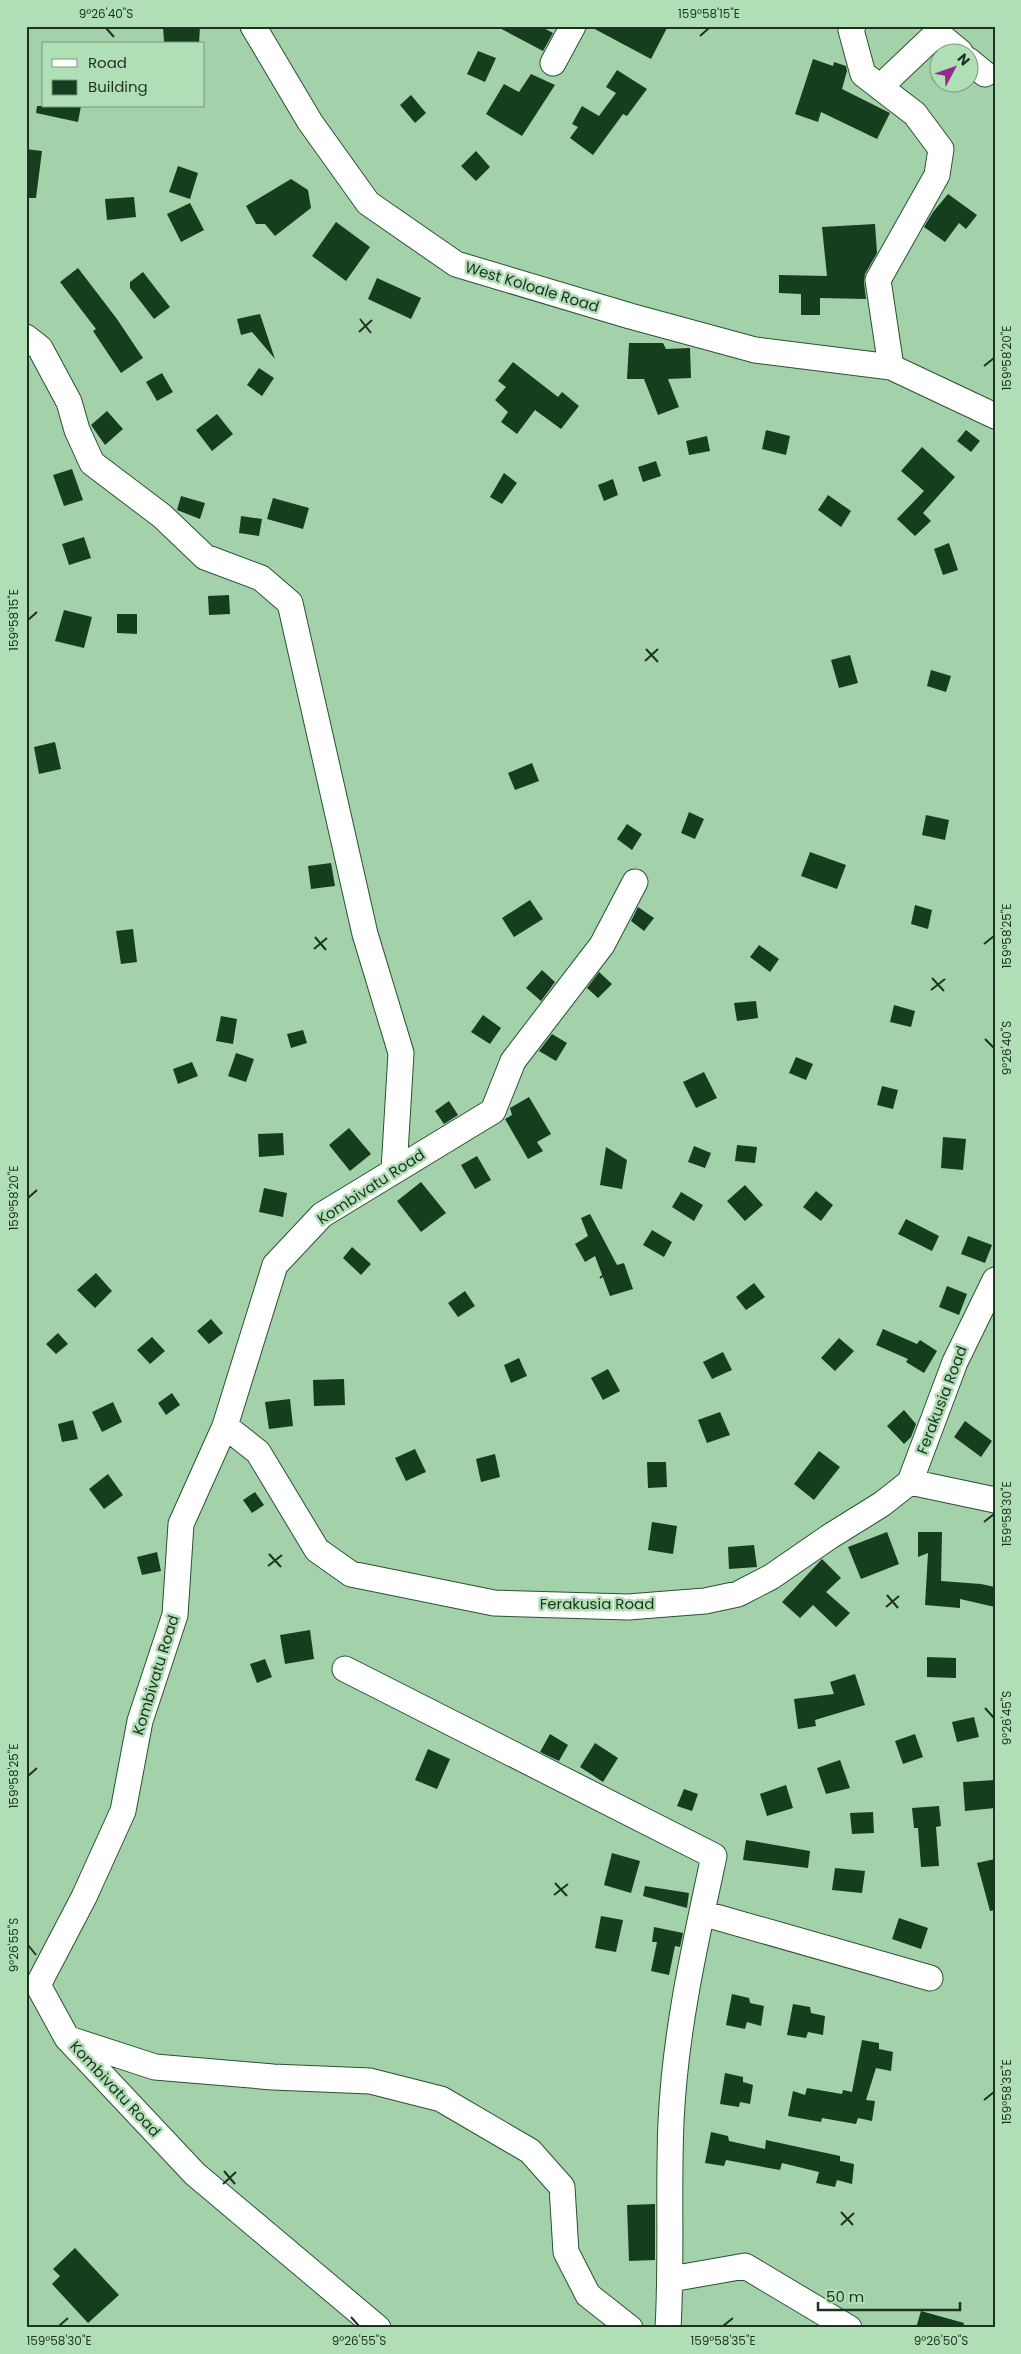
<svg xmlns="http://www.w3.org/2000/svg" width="1021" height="2354" viewBox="0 0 1021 2354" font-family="Poppins,sans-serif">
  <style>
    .building { fill: #173d1f }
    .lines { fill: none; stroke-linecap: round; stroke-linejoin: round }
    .minor-casing { stroke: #285331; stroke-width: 27 }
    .minor { stroke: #fff; stroke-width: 25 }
    .ticks { fill: none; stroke: #1f3222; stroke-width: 2 }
    .labels { text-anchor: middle; stroke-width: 5; stroke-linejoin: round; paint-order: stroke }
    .street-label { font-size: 15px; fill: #1f3222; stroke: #b0dfb6 }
    .neatline { fill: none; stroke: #1f3222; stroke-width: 2 }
    .ticks-label { font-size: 12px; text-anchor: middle; fill: #1f3222 }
  </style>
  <rect width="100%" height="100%" fill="#a3d2aa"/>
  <path class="building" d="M163 26H200L199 44 164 42Z
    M496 26H540L553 33 543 51Z
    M589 26H668L651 59Z
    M478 51 496 58 485 82 467 74Z
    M813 59 833 66 834 62 846 66 847 71 842 89 890 113 877 139 821 112 818 122 795 114Z
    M617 70 647 89 627 116 623 114 593 155 570 138 578 127 572 124 582 106 599 116 616 93 606 87Z
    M531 74 555 85 522 136 486 114 504 84 519 92Z
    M411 95 426 113 415 123 400 105Z
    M37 106H81L78 122 36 113Z
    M26 149 42 151 36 198H26Z
    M476 151 490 167 476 181 461 166Z
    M178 166 198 173 190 199 169 192Z
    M291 179 308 190 311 208 275 236 265 224H256L246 206Z
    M948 194 977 215 966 229 959 223 945 242 924 227 933 212Z
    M134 197 136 217 107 220 105 199Z
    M190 203 204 230 181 242 167 214Z
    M336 222 370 247 346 281 312 256Z
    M875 224 877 253 865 274 864 282 866 299 820 298V315H801V294L779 293V275L827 276 822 227Z
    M78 268 117 319 143 358 121 373 93 331 96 329 60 282Z
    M143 272 170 307 154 319 130 288V282Z
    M377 278 421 298 411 319 368 299Z
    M260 314 275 359 252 332 241 335 237 319Z
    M629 343H663L666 349 690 348 691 378 668 379 679 407 658 415 644 379H627Z
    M513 362 558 397 562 392 579 406 561 429 535 410 517 434 501 422 508 412 495 400 506 387 498 381Z
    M259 368 274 378 262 396 247 385Z
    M162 373 173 392 157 401 146 382Z
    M107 411 123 429 105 445 91 425Z
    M217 414 233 434 212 451 196 430Z
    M766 430 790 436 786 455 762 449Z
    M966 430 980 441 971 452 957 441Z
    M707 436 710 451 689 455 686 441Z
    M922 447 955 477 923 513 931 521 915 536 897 519 924 491 901 471Z
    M656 461 661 476 643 482 638 467Z
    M72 469 83 500 64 506 53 475Z
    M504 473 517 483 502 504 490 497Z
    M613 479 618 495 604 501 598 485Z
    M828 495 851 511 841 527 818 510Z
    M181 496 205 503 200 519 177 510Z
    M273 498 309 508 303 529 267 519Z
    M241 516 262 519 259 536 239 533Z
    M84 537 91 558 69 565 62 544Z
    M949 543 958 570 943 575 934 549Z
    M229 595 230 614 209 615 208 596Z
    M64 610 92 617 84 648 55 641Z
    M117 614H137V634L117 633Z
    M850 655 858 683 839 688 831 660Z
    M931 670 951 676 946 692 927 686Z
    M55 742 61 769 39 774 34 747Z
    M532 763 539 781 515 790 508 773Z
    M689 812 704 819 695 839 681 833Z
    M926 815 949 820 945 840 922 835Z
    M627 824 642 834 632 850 617 839Z
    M810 852 846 865 837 889 801 876Z
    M331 863 335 886 311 889 308 866Z
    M530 900 543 919 514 937 502 918Z
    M915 905 932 910 928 929 911 924Z
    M638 907 654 918 644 931 631 921Z
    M133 929 137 962 121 964 116 931Z
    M759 945 779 959 770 972 750 957Z
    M542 970 555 982 541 1001 526 988Z
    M599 972 612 984 598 998 587 988Z
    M756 1001 758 1018 737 1021 734 1003Z
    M894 1005 915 1011 911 1027 890 1022Z
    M483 1015 501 1028 490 1044 471 1032Z
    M221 1016 237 1019 233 1044 216 1041Z
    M303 1030 307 1043 291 1048 287 1034Z
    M552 1034 567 1043 556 1061 539 1051Z
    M236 1053 254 1059 246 1082 228 1076Z
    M796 1057 813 1064 806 1080 789 1073Z
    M192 1062 198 1076 178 1084 173 1069Z
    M704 1072 717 1098 696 1108 683 1082Z
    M882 1086 898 1090 893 1109 877 1105Z
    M529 1097 551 1134 537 1142 543 1151 528 1159 505 1119 512 1115 510 1108Z
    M449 1101 458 1115 444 1124 435 1111Z
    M349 1128 371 1154 350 1171 329 1145Z
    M283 1133 284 1155 259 1157 258 1134Z
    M943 1137 966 1139 963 1170 941 1168Z
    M737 1145 757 1147 755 1163 735 1161Z
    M694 1146 711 1153 705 1168 688 1162Z
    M606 1147 627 1160 622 1189 600 1185Z
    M477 1156 491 1180 475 1189 461 1165Z
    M421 1182 446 1213 421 1232 397 1201Z
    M745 1185 763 1205 745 1221 727 1201Z
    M264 1188 287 1193 283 1217 259 1212Z
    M816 1191 833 1205 821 1221 803 1207Z
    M681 1192 703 1205 694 1221 672 1207Z
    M590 1214 617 1265 624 1263 633 1289 610 1296 595 1256 585 1262 575 1244 588 1236 581 1218Z
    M906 1219 939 1236 932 1251 898 1234Z
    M652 1230 672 1242 664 1257 643 1245Z
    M968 1236 992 1245 985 1263 961 1254Z
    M352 1247 371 1264 361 1275 343 1258Z
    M96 1273 112 1291 95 1308 77 1290Z
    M754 1283 765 1297 746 1310 736 1297Z
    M947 1286 967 1294 959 1315 939 1307Z
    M465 1291 475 1306 458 1317 448 1303Z
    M211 1319 223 1333 209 1344 197 1331Z
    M883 1329 917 1344 920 1340 937 1351 924 1373 906 1362 908 1359 876 1345Z
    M58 1333 68 1344 56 1354 46 1344Z
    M152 1337 165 1351 150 1364 137 1350Z
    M839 1338 854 1351 835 1371 821 1358Z
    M723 1352 732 1370 712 1379 703 1362Z
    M519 1358 527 1376 511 1383 504 1365Z
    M608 1369 620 1391 603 1400 591 1378Z
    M344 1379 345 1405 314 1406 313 1380Z
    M172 1393 180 1405 166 1415 158 1403Z
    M290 1399 293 1426 269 1429 265 1402Z
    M113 1402 122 1422 102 1432 92 1412Z
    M904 1410 916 1424 911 1437 904 1444 887 1426Z
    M720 1412 730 1435 707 1443 698 1420Z
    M73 1420 78 1439 62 1442 58 1424Z
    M965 1421 992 1441 981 1457 954 1437Z
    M415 1449 426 1472 406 1481 395 1458Z
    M819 1451 840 1467 814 1500 794 1484Z
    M495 1454 500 1477 481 1482 476 1459Z
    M647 1462H666L667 1487 648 1488Z
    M108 1474 123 1495 104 1509 89 1489Z
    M255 1492 264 1505 252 1513 243 1500Z
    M652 1522 677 1526 673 1554 648 1550Z
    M887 1532 899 1564 861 1579 848 1547Z
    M918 1532H942L941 1581 981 1584 995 1587V1607L960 1599V1608L925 1605 928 1553 918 1557Z
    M754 1545 757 1567 729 1569 728 1547Z
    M157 1552 161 1571 142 1575 137 1557Z
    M822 1559 841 1578 826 1592 850 1613 836 1627 813 1605 800 1618 782 1602Z
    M310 1630 314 1659 285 1664 280 1635Z
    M927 1657 956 1658V1678L927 1677Z
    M265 1659 272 1677 257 1683 250 1664Z
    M855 1674 865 1705 815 1720 816 1726 798 1729 794 1699 834 1694 830 1682Z
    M974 1717 979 1737 957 1742 952 1722Z
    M550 1734 568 1745 559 1761 540 1752Z
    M915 1734 923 1757 903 1764 895 1741Z
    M595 1743 618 1758 603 1782 580 1767Z
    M428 1749 450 1759 437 1789 415 1780Z
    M840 1760 850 1788 826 1794 817 1768Z
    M995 1780V1808L965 1811 963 1782Z
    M786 1785 793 1808 767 1816 760 1794Z
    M684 1789 698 1794 692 1811 677 1806Z
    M939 1806 941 1826 936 1827 939 1866 921 1867 918 1828H914L912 1808Z
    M873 1812 874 1833 852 1834 850 1813Z
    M746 1840 810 1851 808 1868 743 1860Z
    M612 1853 640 1861 631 1893 604 1885Z
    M995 1859V1910L990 1911 977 1863Z
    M835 1868 865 1871 862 1893 832 1890Z
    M645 1886 689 1893 687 1908 643 1896Z
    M601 1916 623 1920 616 1952 595 1948Z
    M899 1918 928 1928 921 1949 892 1939Z
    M654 1927 683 1933 680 1947 675 1946 669 1975 651 1971 657 1942H652Z
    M732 1994 749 1998 750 2003 764 2006 761 2026 747 2022 745 2029 726 2025Z
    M793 2004 810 2007 811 2013 825 2016 823 2035 808 2032 806 2038 787 2035Z
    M862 2040 879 2043V2049L893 2052 891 2071 876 2068 866 2100 875 2101 872 2121 858 2118 856 2124 822 2118 821 2122 788 2116 793 2091 805 2095 807 2088 842 2094 843 2090 852 2092Z
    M725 2073 743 2077V2082L753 2085 750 2104 740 2102 739 2107 720 2104Z
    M711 2132 728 2136 729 2141 765 2149 766 2140 840 2156V2161L854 2164 852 2184 837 2180 835 2187 816 2183 819 2172 782 2163 780 2170 726 2160 724 2166 705 2163Z
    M655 2204V2260L629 2261 627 2205Z
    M75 2248 119 2295 88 2323 52 2284 60 2276 53 2269Z
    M921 2311 964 2323 963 2328H916Z"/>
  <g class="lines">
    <defs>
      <path id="minor" d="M253 26 310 122 368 203 456 264 630 316 755 350 891 367 995 416
        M853 26 851 30 863 74 915 114 941 149 937 175 878 280 891 367
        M968 60 985 74
        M553 63 573 26
        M880 87 937 33 960 52
        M26 337 40 348 69 402 77 430 92 463 162 516 205 557 261 578 290 603 365 934 401 1053 394 1170
        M225 1426 258 1452 317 1550 351 1574 494 1603 628 1607 705 1601 738 1594 771 1577 829 1537 882 1504 910 1482 955 1362 995 1280
        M910 1482 995 1500
        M345 1669 714 1856C695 1944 675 2032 671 2122 668 2191 672 2259 668 2328
        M702 1913 930 1978
        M69 2039 155 2067 273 2077 370 2081 441 2099 530 2151 562 2187 566 2252 588 2295 630 2328
        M671 2279 745 2266 849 2328
        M378 2328 195 2174 67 2038 38 1985 84 1897 123 1811 140 1721 175 1615 181 1524 225 1426 275 1265 322 1215 493 1111 513 1061 602 945 635 882"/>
    </defs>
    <use href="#minor" class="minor-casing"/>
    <use href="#minor" class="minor"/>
  </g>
  <path class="ticks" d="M106 28 114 37M700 36 709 28M360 319 371 333M359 332 372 320M984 366 994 358M28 620 37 612M646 649 658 662M645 661 658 649M315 937 326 950M984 944 994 936M314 949 327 938M932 978 944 991M931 990 945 979M985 1039 994 1048M28 1198 37 1190M601 1266 612 1279M600 1278 613 1267M984 1522 994 1514M269 1554 281 1567M268 1566 282 1555M887 1595 898 1608M886 1607 899 1596M985 1708 994 1718M28 1776 37 1768M555 1883 567 1896M554 1895 568 1884M28 1945 36 1955M984 2100 994 2092M224 2171 235 2184M223 2184 236 2172M841 2212 853 2225M841 2225 854 2213M351 2317 359 2326M933 2317 941 2326M59 2326 68 2318M723 2326 733 2318"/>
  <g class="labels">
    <g class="street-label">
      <text transform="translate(532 287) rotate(17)" y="5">West Koloale Road</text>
      <text transform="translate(371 1187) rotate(-33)" y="5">Kombivatu Road</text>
      <text transform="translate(942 1400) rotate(-69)" y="5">Ferakusia Road</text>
      <text x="597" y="1609">Ferakusia Road</text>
      <text transform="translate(156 1675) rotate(-73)" y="5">Kombivatu Road</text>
      <text transform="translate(115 2089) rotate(47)" y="5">Kombivatu Road</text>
    </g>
  </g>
  <rect width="1021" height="2354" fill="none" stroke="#b0dfb6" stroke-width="55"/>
  <rect x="42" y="42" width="162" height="65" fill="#b0dfb6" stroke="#769a7b"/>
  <rect x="52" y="59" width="25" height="8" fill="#ffffff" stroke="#769a7b"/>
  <text x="88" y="68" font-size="15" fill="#1f3222">Road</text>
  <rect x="52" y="80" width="25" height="15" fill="#173d1f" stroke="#769a7b"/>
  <text x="88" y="92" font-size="15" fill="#1f3222">Building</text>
  <g transform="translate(954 68) rotate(49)"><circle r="24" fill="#b0dfb6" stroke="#769a7b"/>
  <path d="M0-4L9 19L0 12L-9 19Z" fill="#942d92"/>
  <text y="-8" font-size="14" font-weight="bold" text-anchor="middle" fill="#1f3222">N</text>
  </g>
  <path d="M818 2302v8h142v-8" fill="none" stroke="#1f3222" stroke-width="2.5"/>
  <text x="826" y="2302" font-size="15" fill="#1f3222" stroke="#b0dfb6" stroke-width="4" paint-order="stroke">50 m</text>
  <rect x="28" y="28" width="966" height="2298" class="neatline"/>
  <g class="ticks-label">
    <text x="106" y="18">9°26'40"S</text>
    <text x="709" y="18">159°58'15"E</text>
    <text transform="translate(1007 358) rotate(-90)" y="4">159°58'20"E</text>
    <text transform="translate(14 620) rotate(-90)" y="4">159°58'15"E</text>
    <text transform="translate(1007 936) rotate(-90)" y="4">159°58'25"E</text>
    <text transform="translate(1007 1048) rotate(-90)" y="4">9°26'40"S</text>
    <text transform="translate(14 1198) rotate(-90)" y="4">159°58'20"E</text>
    <text transform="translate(1007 1514) rotate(-90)" y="4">159°58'30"E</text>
    <text transform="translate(1007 1718) rotate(-90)" y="4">9°26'45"S</text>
    <text transform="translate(14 1776) rotate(-90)" y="4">159°58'25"E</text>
    <text transform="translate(14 1945) rotate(-90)" y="4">9°26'55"S</text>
    <text transform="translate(1007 2092) rotate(-90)" y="4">159°58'35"E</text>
    <text x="59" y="2345">159°58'30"E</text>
    <text x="359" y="2345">9°26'55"S</text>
    <text x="723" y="2345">159°58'35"E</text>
    <text x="941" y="2345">9°26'50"S</text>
  </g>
</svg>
